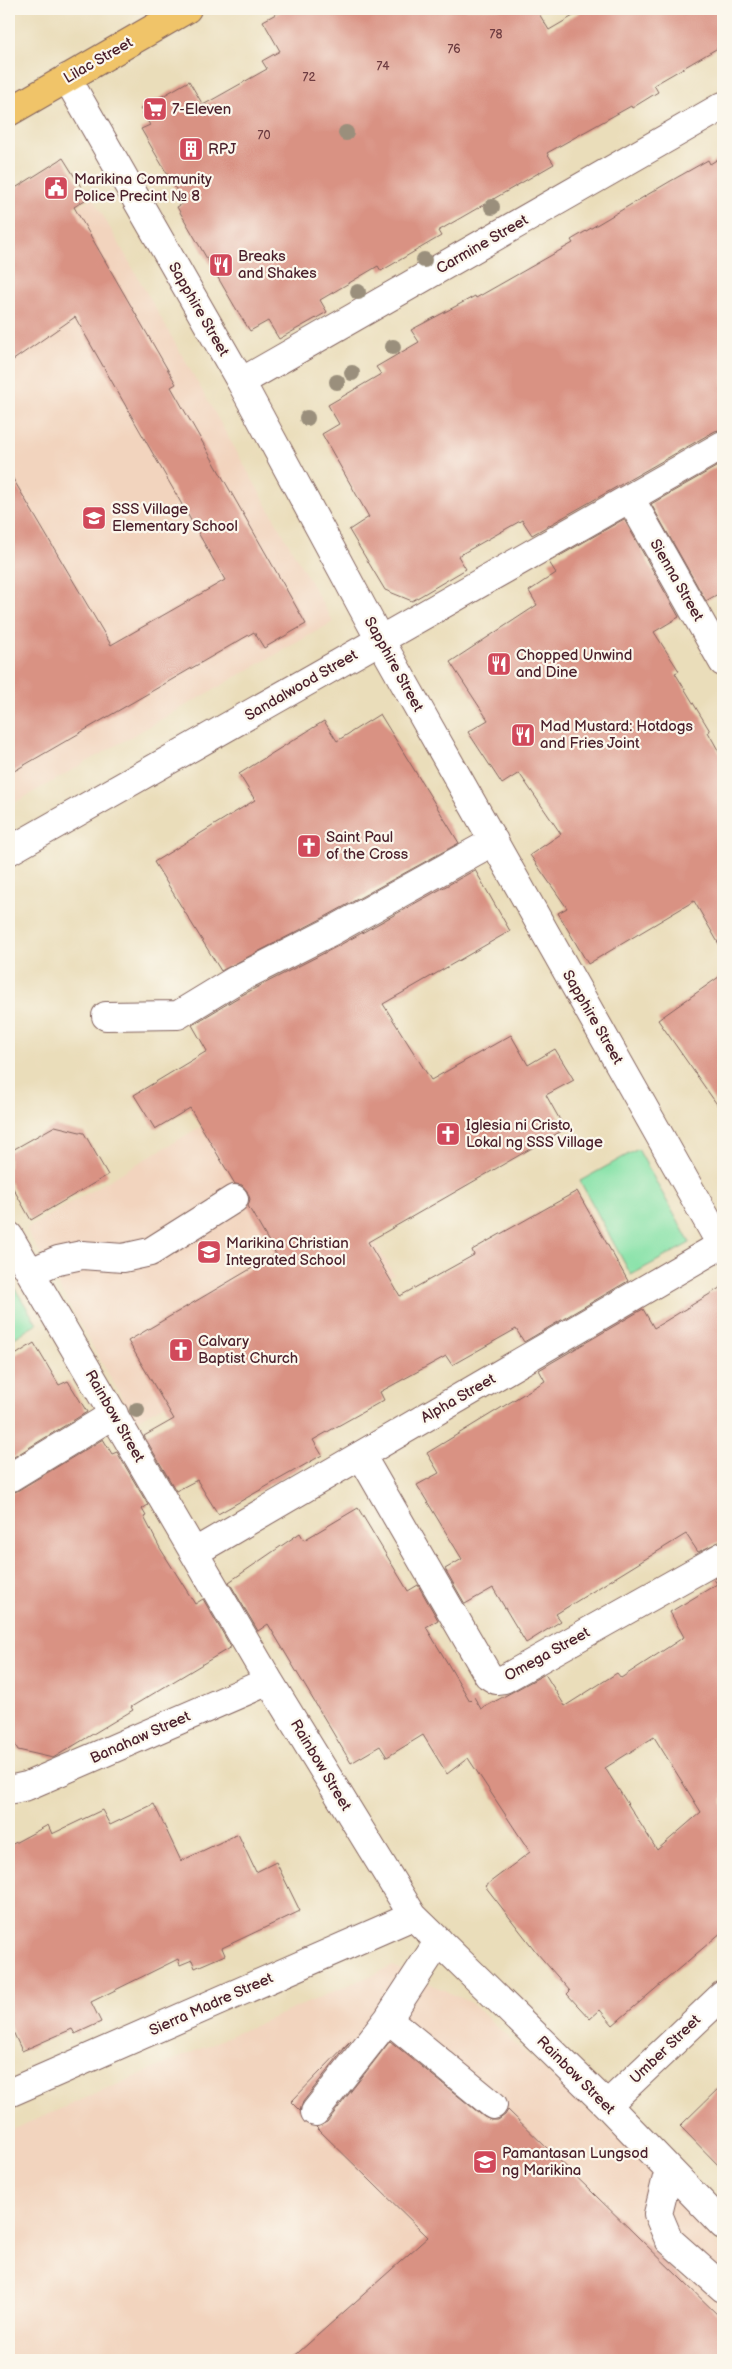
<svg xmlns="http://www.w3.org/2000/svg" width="732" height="2369" viewBox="0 0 732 2369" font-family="'Balsamiq Sans',sans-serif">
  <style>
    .built { fill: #f2d4be }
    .green { fill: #87e2a8; stroke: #68806a }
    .building { fill: #d99283; fill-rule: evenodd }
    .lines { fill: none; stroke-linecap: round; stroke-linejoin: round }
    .minor-casing { stroke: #82625d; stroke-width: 30 }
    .major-casing { stroke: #82625d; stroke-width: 30 }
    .minor { stroke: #fff; stroke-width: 28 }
    .major { stroke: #f0c469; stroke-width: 28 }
    .tree { fill: #9a8f7c }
    .labels { text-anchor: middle; stroke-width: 4.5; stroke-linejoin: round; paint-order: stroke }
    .number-label { font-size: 12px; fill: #6e3c41 }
    .street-label { font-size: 15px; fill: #4a1f2b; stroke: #fbf7ec }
    .poi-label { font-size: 15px; fill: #4a1f2b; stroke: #fbf7ec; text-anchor: start }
  </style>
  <rect width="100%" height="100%" fill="#fbf7ec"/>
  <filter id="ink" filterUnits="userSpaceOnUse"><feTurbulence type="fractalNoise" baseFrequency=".02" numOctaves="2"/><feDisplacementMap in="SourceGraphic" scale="10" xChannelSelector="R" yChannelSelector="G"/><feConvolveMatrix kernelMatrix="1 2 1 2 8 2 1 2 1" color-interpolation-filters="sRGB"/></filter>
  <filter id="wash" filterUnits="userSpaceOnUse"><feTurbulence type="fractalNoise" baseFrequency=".0096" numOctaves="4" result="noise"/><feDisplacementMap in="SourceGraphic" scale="20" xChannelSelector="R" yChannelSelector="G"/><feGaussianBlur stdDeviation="1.12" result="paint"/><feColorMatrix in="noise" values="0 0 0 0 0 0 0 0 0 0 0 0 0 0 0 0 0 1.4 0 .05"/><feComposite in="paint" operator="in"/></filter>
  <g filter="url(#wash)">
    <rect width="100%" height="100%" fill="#eaddba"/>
    <path class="built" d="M93 198 333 622 9 806V251Z
      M278 1081 394 1275 135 1421 26 1229Z
      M393 1966 471 2003 627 2145 723 2251V2360H9V2131Z"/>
    <path class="green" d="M638 1149 690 1243 631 1275 580 1181Z
      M9 1279 37 1324 9 1341Z"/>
    <g id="blocks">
      <path class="building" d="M285 9H536L549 30 585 9H723V45L654 85 658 92 632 108 631 106 547 153 554 164 438 231 441 236 381 271 378 266 320 300 327 312 279 339 268 321 250 331 235 307 177 207 184 203 141 129 150 125 140 109 189 81 203 105 267 69 262 61 280 51 263 21Z
        M723 156V429L715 431 532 535 522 520 458 556 466 569 412 601 385 590 349 530 369 517 322 434 339 424 328 405 381 374 376 367 419 342 411 330 475 296 476 298 573 243 571 240 669 182 708 160 710 164Z
        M63 158 88 198 74 207 176 384 171 387 306 624 264 648 254 632 9 774V472L111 645 225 580 75 317 9 363V192Z
        M723 463V591L706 601 651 504Z
        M624 519 679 617 654 632 679 671 675 673 710 731 708 732 723 759V951L694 901 588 964 558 913 567 908 530 855 561 834 519 773 502 784 468 732 488 720 450 662 537 605 529 591 556 573 549 562Z
        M380 714 459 843 325 917 221 971 154 862 255 800 239 774 324 721 337 741Z
        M475 870 510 931 383 1004 431 1080 511 1035 528 1065 555 1049 574 1080 546 1095 565 1129 368 1242 400 1296 474 1255 472 1250 577 1191 628 1281 524 1342 516 1329 452 1365 446 1356 380 1392 384 1400 313 1440 322 1455 218 1514 197 1480 176 1491 144 1436 174 1419 128 1341 276 1254 248 1206 250 1199 247 1191 242 1185 235 1184 190 1108 155 1129 134 1095 207 1051 192 1025 242 995 340 945Z
        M723 974V1113L658 1020Z
        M55 1126 84 1133 108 1175 31 1220 9 1181V1152Z
        M723 1286V1540L698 1552 686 1534 556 1614 561 1621 526 1643 493 1588 465 1604 445 1569 462 1559 417 1485 439 1473 427 1453 545 1381 539 1370 643 1309 654 1328Z
        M34 1343 59 1385 68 1381 87 1412 9 1460V1359Z
        M103 1439 112 1454 117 1452 148 1505 142 1509 146 1516 144 1517 160 1548 195 1604 203 1599 231 1647 131 1707 133 1710 53 1758 18 1750 9 1734V1494L17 1491Z
        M358 1508 408 1591 418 1585 438 1620 426 1627 470 1701 474 1697 481 1709 545 1674 565 1706 617 1673 621 1678 684 1637 670 1612 717 1584 714 1579 723 1574V1931L613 2025 600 2010 590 2019 567 1994 570 1991 537 1953 485 1886 530 1852 468 1758 447 1774 423 1735 387 1757 380 1746 351 1763 268 1624 258 1631 229 1582 300 1533 304 1540ZM654 1737 701 1812 657 1850 605 1768Z
        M154 1804 181 1861 238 1834 256 1872 276 1862 300 1911 222 1948 225 1955 195 1968 192 1960 180 1965 178 1959 91 2002 101 2022 75 2034 72 2029 22 2051 9 2023V1846L48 1825 52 1834 102 1810 110 1825Z
        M351 2040 303 2102 300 2111 291 2102Z
        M390 2041 484 2117 491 2120H498L505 2115 508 2110 723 2320V2360H290L428 2237 316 2127 327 2122Z
        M723 2084V2170L680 2126Z"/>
    </g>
  </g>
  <g filter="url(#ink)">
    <use href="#blocks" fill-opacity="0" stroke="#82625d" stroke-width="1"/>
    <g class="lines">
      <defs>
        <path id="minor" d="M67 78 241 382 380 640 723 1248
          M241 382 723 106
          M630 498 723 662
          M9 851 723 445
          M106 1016 178 1015 234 981 332 931 494 841
          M9 1236 269 1681 413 1916 607 2105 723 2225
          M31 1272 58 1260 82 1255 123 1258 150 1252 234 1199
          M361 1455 488 1675 496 1680 504 1679 723 1556
          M9 1478 114 1414
          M195 1552 721 1245
          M9 1790 27 1786 269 1681
          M388 2019 493 2105
          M9 2093 413 1916
          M607 2105 723 1995
          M315 2112 388 2019 439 1941
          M669 2169 658 2214 669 2240 723 2288"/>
        <path id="major" d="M9 112 187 9"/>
      </defs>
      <use href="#minor" class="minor-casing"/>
      <use href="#major" class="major-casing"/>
      <use href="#minor" class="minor"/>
      <use href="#major" class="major"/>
    </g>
    <g class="tree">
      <circle cx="346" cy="133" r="8"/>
      <circle cx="492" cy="207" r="8"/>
      <circle cx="424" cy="260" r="8"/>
      <circle cx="358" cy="292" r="8"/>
      <circle cx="393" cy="347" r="8"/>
      <circle cx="352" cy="373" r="8"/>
      <circle cx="337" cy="382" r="8"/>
      <circle cx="307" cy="418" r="8"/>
      <circle cx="137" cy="1410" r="8"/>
    </g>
  </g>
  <defs>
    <symbol id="supermarket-square" viewBox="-11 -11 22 22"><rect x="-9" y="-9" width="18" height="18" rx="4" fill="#d1495b" stroke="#fbf7ec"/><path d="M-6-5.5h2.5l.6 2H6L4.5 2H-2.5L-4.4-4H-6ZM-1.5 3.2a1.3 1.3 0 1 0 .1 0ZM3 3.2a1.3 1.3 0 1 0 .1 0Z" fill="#fff"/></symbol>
    <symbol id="building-square" viewBox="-11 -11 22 22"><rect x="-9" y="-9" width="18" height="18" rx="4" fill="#d1495b" stroke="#fbf7ec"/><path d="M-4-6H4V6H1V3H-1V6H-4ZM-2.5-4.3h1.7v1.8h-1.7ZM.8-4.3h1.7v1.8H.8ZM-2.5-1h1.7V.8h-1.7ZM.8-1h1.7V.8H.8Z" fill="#fff"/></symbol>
    <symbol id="civic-square" viewBox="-11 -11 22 22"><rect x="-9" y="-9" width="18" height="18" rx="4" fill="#d1495b" stroke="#fbf7ec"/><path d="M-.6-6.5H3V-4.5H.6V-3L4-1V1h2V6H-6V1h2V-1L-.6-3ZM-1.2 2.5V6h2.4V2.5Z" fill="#fff"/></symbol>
    <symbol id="restaurant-square" viewBox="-11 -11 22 22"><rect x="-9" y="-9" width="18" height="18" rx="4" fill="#d1495b" stroke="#fbf7ec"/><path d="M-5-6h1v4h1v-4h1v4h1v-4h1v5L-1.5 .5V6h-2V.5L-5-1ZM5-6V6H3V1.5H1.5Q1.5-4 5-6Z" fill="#fff"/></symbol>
    <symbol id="school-square" viewBox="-11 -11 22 22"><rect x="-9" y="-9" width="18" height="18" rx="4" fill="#d1495b" stroke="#fbf7ec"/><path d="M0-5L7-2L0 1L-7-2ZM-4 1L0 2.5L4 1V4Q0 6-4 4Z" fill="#fff"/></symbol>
    <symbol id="church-square" viewBox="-11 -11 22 22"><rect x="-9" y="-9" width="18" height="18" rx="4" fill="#d1495b" stroke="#fbf7ec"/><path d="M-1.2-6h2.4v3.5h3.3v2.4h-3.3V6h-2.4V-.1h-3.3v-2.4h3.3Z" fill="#fff"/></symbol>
    <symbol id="university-square" viewBox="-11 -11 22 22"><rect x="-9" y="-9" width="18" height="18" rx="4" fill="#d1495b" stroke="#fbf7ec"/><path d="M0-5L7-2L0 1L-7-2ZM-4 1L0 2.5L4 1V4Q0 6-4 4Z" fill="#fff"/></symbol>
  </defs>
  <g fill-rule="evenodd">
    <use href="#supermarket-square" x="141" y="95" width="28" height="28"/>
    <use href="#building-square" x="177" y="135" width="28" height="28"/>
    <use href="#civic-square" x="42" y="174" width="28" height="28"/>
    <use href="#restaurant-square" x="207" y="251" width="28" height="28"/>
    <use href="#school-square" x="80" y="504" width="28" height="28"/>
    <use href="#restaurant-square" x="485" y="650" width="28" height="28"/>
    <use href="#restaurant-square" x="509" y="721" width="28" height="28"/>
    <use href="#church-square" x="295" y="832" width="28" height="28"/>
    <use href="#church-square" x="434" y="1120" width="28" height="28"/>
    <use href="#school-square" x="195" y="1238" width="28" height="28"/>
    <use href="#church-square" x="167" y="1336" width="28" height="28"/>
    <use href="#university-square" x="471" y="2148" width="28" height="28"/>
  </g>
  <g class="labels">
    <g class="number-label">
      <text x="496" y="38">78</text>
      <text x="454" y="53">76</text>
      <text x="383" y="70">74</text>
      <text x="309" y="81">72</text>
      <text x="264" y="139">70</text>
    </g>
    <g class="street-label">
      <text transform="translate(98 60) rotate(-30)" y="5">Lilac Street</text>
      <text transform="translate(482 244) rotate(-30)" y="5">Carmine Street</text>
      <text transform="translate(199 309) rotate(60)" y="5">Sapphire Street</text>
      <text transform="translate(677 580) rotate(60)" y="5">Sienna Street</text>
      <text transform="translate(394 664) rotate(61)" y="5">Sapphire Street</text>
      <text transform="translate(301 685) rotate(-30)" y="5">Sandalwood Street</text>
      <text transform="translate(593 1017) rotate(60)" y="5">Sapphire Street</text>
      <text transform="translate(458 1398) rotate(-30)" y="5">Alpha Street</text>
      <text transform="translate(115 1416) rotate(60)" y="5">Rainbow Street</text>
      <text transform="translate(547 1654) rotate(-29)" y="5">Omega Street</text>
      <text transform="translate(140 1737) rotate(-24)" y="5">Banahaw Street</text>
      <text transform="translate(321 1765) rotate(59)" y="5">Rainbow Street</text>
      <text transform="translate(211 2004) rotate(-24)" y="5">Sierra Madre Street</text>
      <text transform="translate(665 2049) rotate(-44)" y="5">Umber Street</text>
      <text transform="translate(576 2075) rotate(45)" y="5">Rainbow Street</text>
    </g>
    <g class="poi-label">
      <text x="172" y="114">7-Eleven</text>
      <text x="208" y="154">RPJ</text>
      <text x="74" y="184">Marikina Community<tspan x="74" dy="17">Police Precint № 8</tspan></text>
      <text x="238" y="261">Breaks<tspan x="238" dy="17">and Shakes</tspan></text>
      <text x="112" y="514">SSS Village<tspan x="112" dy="17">Elementary School</tspan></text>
      <text x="516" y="660">Chopped Unwind<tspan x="516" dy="17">and Dine</tspan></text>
      <text x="540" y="731">Mad Mustard: Hotdogs<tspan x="540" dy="17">and Fries Joint</tspan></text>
      <text x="326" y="842">Saint Paul<tspan x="326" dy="17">of the Cross</tspan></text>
      <text x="466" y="1130">Iglesia ni Cristo,<tspan x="466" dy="17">Lokal ng SSS Village</tspan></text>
      <text x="226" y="1248">Marikina Christian<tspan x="226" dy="17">Integrated School</tspan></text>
      <text x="198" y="1346">Calvary<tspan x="198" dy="17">Baptist Church</tspan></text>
      <text x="502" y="2158">Pamantasan Lungsod<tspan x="502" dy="17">ng Marikina</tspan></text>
    </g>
  </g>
  <rect width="732" height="2369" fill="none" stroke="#fbf7ec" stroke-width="30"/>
</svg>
